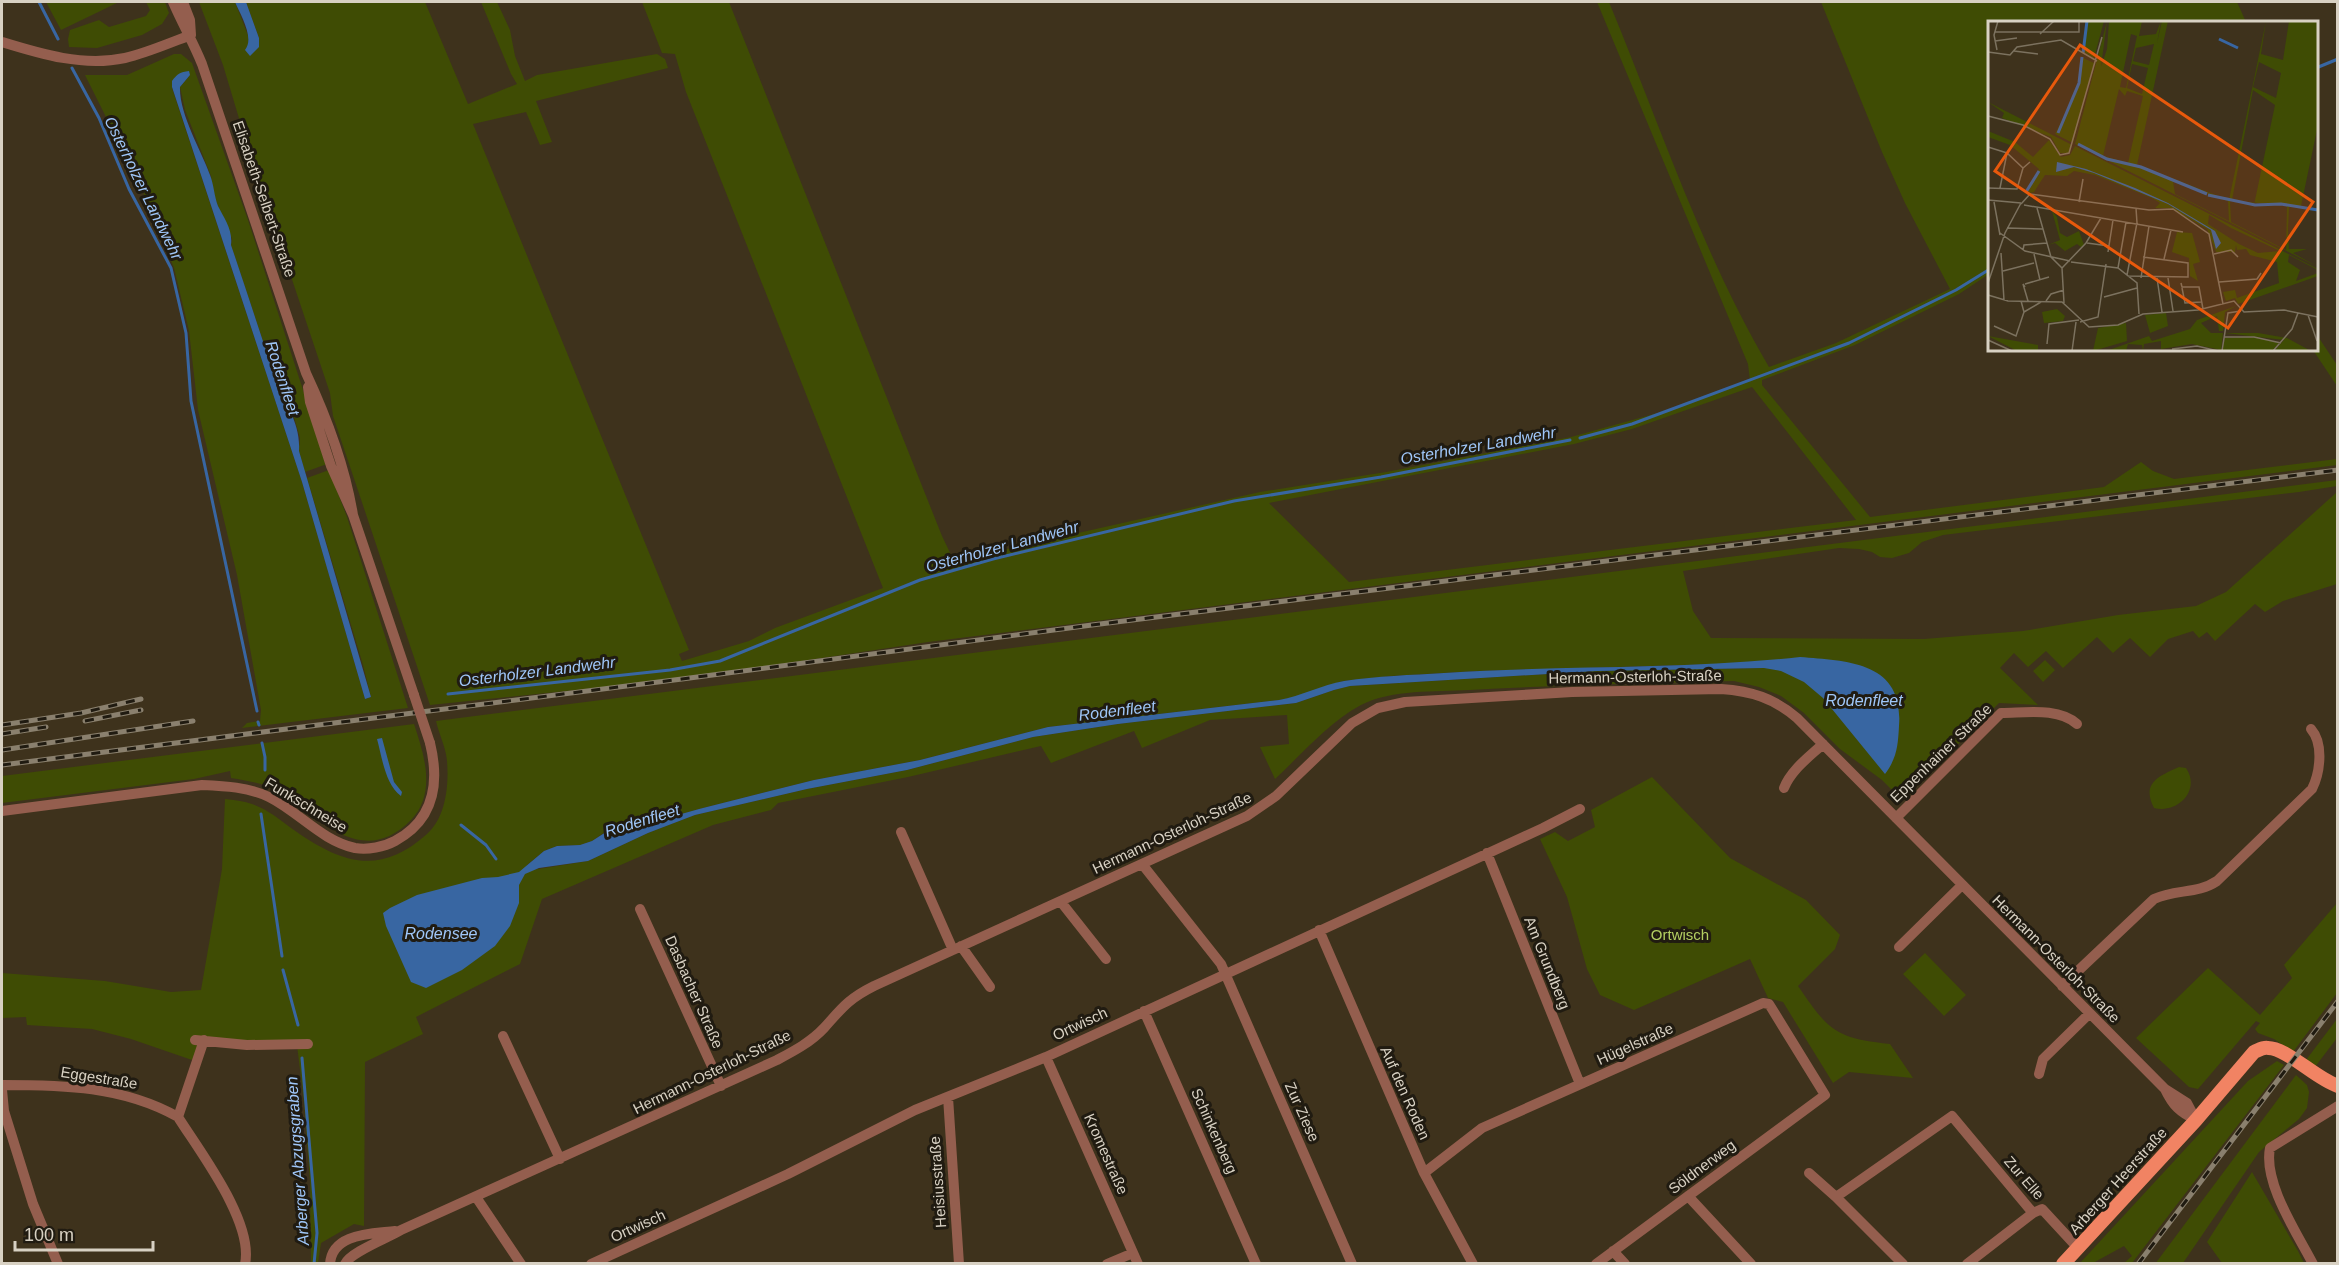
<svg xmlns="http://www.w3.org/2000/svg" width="2339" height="1265" viewBox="0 0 2339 1265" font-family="Arial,sans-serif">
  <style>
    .green { fill: #3f4c04; fill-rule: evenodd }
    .water { fill: #3866a2 }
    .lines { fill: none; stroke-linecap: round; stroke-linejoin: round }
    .stream { stroke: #3866a2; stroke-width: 3 }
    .minor { stroke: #945e4e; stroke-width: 10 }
    .major { stroke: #f18363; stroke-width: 14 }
    .rail-casing { stroke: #8a806e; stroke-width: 5 }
    .rail { stroke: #201b11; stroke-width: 3; stroke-dasharray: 9; stroke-linecap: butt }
    .minor-bridge { stroke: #945e4e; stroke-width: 10 }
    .labels { text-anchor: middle; stroke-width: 6; stroke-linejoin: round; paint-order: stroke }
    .street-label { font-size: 15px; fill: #d8d1c3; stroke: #201b11 }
    .park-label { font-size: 15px; fill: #b3ce61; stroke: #201b11 }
    .water-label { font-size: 16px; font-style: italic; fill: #9fc6f8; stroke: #201b11 }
    .inset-river { fill: none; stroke: #3866a2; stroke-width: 3 }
    .inset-road { fill: none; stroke: #7c725f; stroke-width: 1.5 }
    .view { fill: #e8590c; fill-opacity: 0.15; stroke: #e8590c; stroke-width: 3 }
    .inset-edge { fill: none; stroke: #d8d1c3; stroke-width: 3 }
  </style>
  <rect width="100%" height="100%" fill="#3e321c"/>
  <path class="green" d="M46 2H119L61 30Z
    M146 2H165L169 13 162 24 142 35 97 48 69 47 68 39 70 30 99 20 109 27 146 16 150 10Z
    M199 2H235L249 38 248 46 259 38 246 2H425L468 104 517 84 511 74 481 2H497L510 30 515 56 525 81 537 75 657 54 665 59 668 68 536 101 552 142 540 145 526 112 473 124 689 650 679 654 682 661 749 641 775 628 883 588 686 92 675 54 662 53 642 2H729L942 536 954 561 1260 492 1386 472 1571 437 1672 409 1750 380 1748 364 1597 2H1609C1659 123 1702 253 1769 367L1836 343 1950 289 1905 203 1882 152 1821 2H2237L2246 22H1990L1989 274 1959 294 1855 345 1762 380V385L1870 517 2104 487 2141 462 2153 471 2174 479 2337 459V465L928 642 682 679 430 705 333 416 330 393 247 145 223 65ZM1752 387 1856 520 1349 582 1269 503 1574 444 1632 429Z
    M174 54H181L192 63 248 220 327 464 305 472 299 451 300 438 294 417 276 380 231 245 232 239 214 196 211 176 185 110 180 87 190 75 172 88 302 482 365 699 371 697 363 665 307 478 329 470 347 517 408 708 242 728 247 723 260 721 261 710 237 575 198 410 189 331 174 268 142 189 85 75H127Z
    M2317 335 2337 365V386L2313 350H2316Z
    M2337 480V486L2299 492 1943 535 1922 542 1909 553 1892 558 1880 557 1872 552 1859 549 1839 548 1683 571 1693 611 1711 638 1924 639 2023 631 2118 615 2196 606 2226 592 2337 492V584L2283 601 2265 612 2255 604 2215 641 2207 632 2199 638 2193 631 2168 639 2150 657 2130 638 2113 653 2097 637 2063 668 2046 651 2028 667 2014 653 2000 668 2038 705 1999 703 1904 799 1900 798 1882 780 1840 749 1804 713 1781 696 1759 687 1734 681C1646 683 1558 685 1469 690 1435 692 1393 689 1361 705 1329 722 1302 754 1275 779L1260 747 1289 744 1287 715 1210 720 1142 748 1134 731 1051 763 1041 746 908 777 778 803 771 810 713 825 542 899 520 964 416 1017 423 1034 365 1062 364 1226 354 1224 321 1243 318 1263H311L310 1181 304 1103 297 1045 205 1042 192 1060 131 1039 92 1029 27 1025 26 1017 2 1018V973L105 981 171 992 201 990 222 869 225 799C234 800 243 801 252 804 267 809 279 819 291 828 339 862 378 878 427 834 446 817 449 785 447 761 446 748 439 734 436 721ZM1765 661 1764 668 1597 671 1350 686 1334 690 1296 703 1118 724 1033 737 907 770 807 789 695 815 648 833 588 861 532 870 527 865 544 851 557 846 580 845 592 841 605 832 619 827H639L699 809 814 780 920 760 1048 727 1279 700 1296 697 1343 681 1391 676 1477 671 1718 664Z
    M2045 660 2055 670 2043 682 2033 671Z
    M414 724C424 754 437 793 411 820 363 869 320 819 279 793 265 783 248 781 231 778L230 771 194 779 2 803V776Z
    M2179 767 2186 768C2201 790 2178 814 2154 808 2141 783 2159 776 2179 767Z
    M1652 777 1730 858 1806 900 1840 935 1835 949 1798 986C1829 1031 1835 1038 1890 1044L1913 1078 1849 1072 1833 1083 1783 1002 1768 998 1750 959 1634 1010 1600 995 1587 969 1567 897 1540 839 1555 832 1568 841 1595 827 1591 810Z
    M2337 903V993L2293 1052 2274 1039 2258 1033 2255 1029 2260 1023 2256 1021 2198 1089 2189 1087 2136 1038 2208 968 2260 1015 2292 978 2284 965Z
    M1925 953 1966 995 1944 1016 1903 974Z
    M2337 1019V1038L2315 1067 2306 1060Z
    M2277 1061 2284 1065 2132 1263H2124L2132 1256 2124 1246 2093 1263H2080L2248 1081Z
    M2296 1075 2307 1085 2309 1092 2307 1108 2299 1119 2259 1152 2183 1263 2155 1264Z
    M2252 1172 2298 1251 2304 1263H2222L2207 1242Z"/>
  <path class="water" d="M235 2H246L259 38V47L250 56 245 50C255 38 240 14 235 2Z
    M189 71 190 75 180 87C179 114 201 150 210 175 214 185 214 196 218 206 224 218 233 230 231 245 246 289 260 333 275 377 284 402 301 423 299 451L371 697 365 699 302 482 172 87V81C177 74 180 72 189 71Z
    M1800 657C1849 661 1904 662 1899 726 1898 745 1897 758 1885 774L1823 698 1804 682 1781 671 1764 668 1597 671 1350 686 1334 690 1296 703 1118 724 1033 737 907 770 807 789 695 815 648 833 588 861 539 868 525 874 519 885V903L510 926 495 946 462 970 426 988 411 982 386 926 383 913 390 908 417 895 482 878 498 877 519 872 544 851 557 846 580 845 592 841 606 832 619 827 639 826 699 809 814 780 920 760 1048 727 1279 700C1301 696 1322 685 1344 681 1377 676 1411 675 1444 673 1563 665 1682 670 1800 657Z
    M382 738 394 782 402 792 401 796C385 784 382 757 377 739Z"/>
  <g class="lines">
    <path class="stream" d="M39 2 58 39
      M72 68 99 118 129 189 171 268 186 333 191 401 257 711
      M2316 68 2338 59
      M1580 438 1632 424 1849 343 1956 290 1990 269
      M448 694 670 670 720 661 920 580 993 559 1234 501 1381 477 1570 440
      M258 722 259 725
      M262 743 265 757V770
      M261 814 282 956
      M461 825 486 845 496 859
      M283 970 298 1025
      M302 1058 317 1233 314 1264"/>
    <path class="minor" d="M173 2C182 23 193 42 202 64L306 373C327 418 345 466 353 515
      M183 2 190 20 191 35
      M2 42C41 54 83 67 125 58 147 53 169 43 191 35
      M308 387 310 402 331 466 353 515 414 695
      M1784 788C1791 770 1809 757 1823 744
      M2 811 202 785C225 786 248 787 269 797 299 812 322 841 355 848 368 850 384 847 395 841 434 820 440 784 430 743
      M1896 818 2001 713C2025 713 2058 707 2077 724
      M901 832 953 950
      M1487 853 1580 1084
      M1142 864 1221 964 1352 1264
      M1061 902 1106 959
      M640 909 721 1086
      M1319 930 1424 1173 1473 1264
      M961 946 990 987
      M1899 947 1961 886
      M2062 986 2154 899C2175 889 2198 894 2217 881L2312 789C2320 773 2324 744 2311 729
      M1144 1011 1256 1264
      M503 1036 560 1159
      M195 1040 247 1045 308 1044
      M1046 1057 1138 1264
      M2039 1074 2043 1059 2089 1014
      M2 1085C63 1085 123 1086 178 1117L204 1040
      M2165 1089C2173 1106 2180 1112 2196 1120
      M2 1090 4 1111 33 1204 58 1264
      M948 1097 959 1264
      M178 1117C200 1152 254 1222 245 1264
      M1424 1173 1482 1128 1763 1003 1769 1004 1825 1095 1596 1264
      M1809 1173 1836 1197 1952 1116 2033 1213 2042 1209 2078 1248
      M1688 1196 1751 1264
      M476 1197 521 1264
      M1836 1197 1903 1264
      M1613 1251 1625 1264
      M330 1264C332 1233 371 1234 395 1231
      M345 1264C350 1252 388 1238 401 1230L777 1060C794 1051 811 1042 824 1028 842 1008 848 999 874 986L1247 816 1276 796 1352 723 1378 708 1405 702 1572 692 1721 689C1751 691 1774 698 1797 718L2165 1089 2187 1103 2196 1120
      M591 1264 788 1174 915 1110 1046 1057 1543 828 1580 809
      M1107 1264 1133 1253
      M1967 1264 2033 1213
      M2313 1264C2297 1233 2263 1183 2270 1148L2338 1106"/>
    <path class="major" d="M2063 1264 2196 1120 2254 1052C2259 1050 2263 1047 2268 1048 2287 1048 2316 1079 2338 1086"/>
    <defs>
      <path id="rail" d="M85 721 141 710
        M2 725 81 713 141 699
        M2 734 46 727
        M2 750 193 721
        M2 765 682 679 1092 625 2338 470
        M2138 1264 2338 1001"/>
    </defs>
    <use href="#rail" class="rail-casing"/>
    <use href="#rail" class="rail"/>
    <path class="minor-bridge" d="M414 695 430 743"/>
  </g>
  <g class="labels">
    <g class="street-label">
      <text transform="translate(264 199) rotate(71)" y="5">Elisabeth-Selbert-Straße</text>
      <text transform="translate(1635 677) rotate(-1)" y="5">Hermann-Osterloh-Straße</text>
      <text transform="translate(1941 753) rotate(-44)" y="5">Eppenhainer Straße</text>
      <text transform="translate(306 805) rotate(31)" y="5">Funkschneise</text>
      <text transform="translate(1172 833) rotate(-25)" y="5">Hermann-Osterloh-Straße</text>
      <text transform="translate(2056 959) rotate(45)" y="5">Hermann-Osterloh-Straße</text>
      <text transform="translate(1547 963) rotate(68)" y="5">Am Grundberg</text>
      <text transform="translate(694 992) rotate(66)" y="5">Dasbacher Straße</text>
      <text transform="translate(1080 1024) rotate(-25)" y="5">Ortwisch</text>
      <text transform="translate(1635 1044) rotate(-24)" y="5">Hügelstraße</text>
      <text transform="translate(712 1072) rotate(-26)" y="5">Hermann-Osterloh-Straße</text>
      <text transform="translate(99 1078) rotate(9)" y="5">Eggestraße</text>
      <text transform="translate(1405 1093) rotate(66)" y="5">Auf den Roden</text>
      <text transform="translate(1302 1112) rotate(66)" y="5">Zur Ziese</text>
      <text transform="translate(1214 1131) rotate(66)" y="5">Schinkenberg</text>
      <text transform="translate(1106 1154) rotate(66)" y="5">Kromestraße</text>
      <text transform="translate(1702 1167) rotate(-37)" y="5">Söldnerweg</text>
      <text transform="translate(2024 1178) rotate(49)" y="5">Zur Elle</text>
      <text transform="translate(2118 1181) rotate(-48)" y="5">Arberger Heerstraße</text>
      <text transform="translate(938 1182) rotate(-94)" y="5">Heisiusstraße</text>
      <text transform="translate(638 1226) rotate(-24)" y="5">Ortwisch</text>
    </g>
    <g class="park-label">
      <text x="1680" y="940">Ortwisch</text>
    </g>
    <g class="water-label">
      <text transform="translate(144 188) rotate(64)" y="6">Osterholzer Landwehr</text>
      <text transform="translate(283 378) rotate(72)" y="6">Rodenfleet</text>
      <text transform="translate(1478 445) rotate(-10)" y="6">Osterholzer Landwehr</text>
      <text transform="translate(1002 546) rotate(-15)" y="6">Osterholzer Landwehr</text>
      <text transform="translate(537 671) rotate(-7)" y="6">Osterholzer Landwehr</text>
      <text x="1864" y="706">Rodenfleet</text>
      <text transform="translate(1117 710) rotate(-7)" y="6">Rodenfleet</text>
      <text transform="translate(642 820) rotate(-17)" y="6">Rodenfleet</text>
      <text x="441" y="939">Rodensee</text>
      <text transform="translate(297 1161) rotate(-94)" y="6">Arberger Abzugsgraben</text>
    </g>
  </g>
  <g transform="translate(1988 21)">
    <rect width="330" height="330" fill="#3e321c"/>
    <path d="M100 0H116L106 37 96 31ZM119 0 113 46 119 28 121 0H154L151 15 168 13 173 0 169 22 174 0H180L149 144 241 179 278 0 273 33 295 39 301 0H330V104L313 185 330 189 301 185 300 210 301 228H319L305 232 330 246 87 123ZM143 13 149 15 138 67 132 66ZM166 23 161 44 145 40 148 27ZM271 41 293 52 288 77 265 66ZM144 43 160 47 154 73 139 67ZM131 68 137 75 139 70 155 75 140 142 115 135ZM265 69 287 84 266 184 244 179ZM185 160 240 180 241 200 187 173ZM242 180 299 184 298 229 243 201ZM95 37 106 42 85 122 67 113 89 70ZM0 81 84 124 81 132H72L63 116 14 97 16 92ZM0 110 27 121 45 136 61 119 73 136 82 134 87 125 330 248V255L250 283 247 277 238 280 235 271 247 269 249 277 291 262 289 241 262 234 258 228 249 229 248 224 247 231H228L219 208 183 187H167L172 182 164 177 107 154 86 150 79 155 57 154 46 171 37 173 51 148 22 124 0 116ZM221 194 243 207 292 230 270 232 251 223 220 203ZM301 234 328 248 330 252 308 260 312 249 300 241ZM64 190 69 196 72 212 79 216 91 210 96 224 93 226 89 223 77 230 67 222 60 224 72 219ZM189 211 204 212 212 241 205 243 210 260 202 255 201 237 184 231ZM248 285 237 291 235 310H231L229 295 213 302 223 312H235L233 329 204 323 173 328V320L156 323 155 330 154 324 140 323 138 330H118L161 315 164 320 202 308 209 299ZM69 288 77 295 75 300 56 302 54 291ZM178 292 180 305 162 312 157 294ZM138 302 139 320 105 330 110 307ZM237 312H270L299 317 323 330H286L296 319ZM0 315 50 324V330H29ZM266 316 291 322 284 330H234L237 317Z" fill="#3f4c04" fill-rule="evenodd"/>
    <path d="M69 141 98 148 147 167 180 182 227 210 233 222 228 228 223 209 180 183 106 152 86 146 68 151Z" fill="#3866a2"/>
    <path class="inset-river" d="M231 18 250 27M95 32 99 0M70 112 91 62 94 36M90 123 119 138 153 146 219 173M38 171 51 150M220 174 267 184 293 183 330 189"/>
    <path class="inset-road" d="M7 11H91V0M52 13 66 0M7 20 29 17M9 29 6 14 10 0M26 30 50 33M0 31 22 34 29 26 73 19 109 40M0 95 35 104 62 118 72 134 81 132 114 16M0 126 19 132 35 147 42 141M0 167 29 168 35 147M12 167 19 132M0 179 33 182M6 181 12 214M91 181 95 158M33 183 42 173 161 189 185 188 221 213 235 283M36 184 195 211M49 187 63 236 74 247M19 207 55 208M12 212 37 230 82 240M99 222 121 225M35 229 36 224 59 222M120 231 125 199M13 232 16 279M46 233 52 259M226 233 243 229 250 236M176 238 183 209M83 241 130 247 149 262 151 293M74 247 98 222 113 197M74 247 76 282M130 247 138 201M15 250 46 242M139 254 149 202 148 187M140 255 200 256V242L155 236M153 257 161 205M169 257 174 291M180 257 185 290M231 261 269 258 273 252M0 262 17 212 33 182M193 262 194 266H211L215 288M37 263 61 256M37 266 35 263 40 280M194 267 197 282 213 281M0 274 20 280 74 281 101 306 130 304 155 293 210 289 246 280 256 291 296 289 330 296M116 276 149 267M58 280 63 273 76 269M36 291 53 281M320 294 329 320M92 301 110 296 118 243M6 305 28 315 36 291 33 280M236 316H266L293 322M0 319 24 330M59 323 61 303 91 299M184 328 209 325 230 330M84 330 88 301M234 330 240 292 253 290M285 330 304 308 310 292"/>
    <path class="view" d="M92 24 325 181 240 307 7 150Z"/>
    <rect width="330" height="330" class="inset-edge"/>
  </g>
  <rect width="2339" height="1265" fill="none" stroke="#d8d1c3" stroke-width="6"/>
  <path d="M15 1241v9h138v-9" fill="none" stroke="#d8d1c3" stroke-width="3"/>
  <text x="24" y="1241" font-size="18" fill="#d8d1c3" stroke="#201b11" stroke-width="4.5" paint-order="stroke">100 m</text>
</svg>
